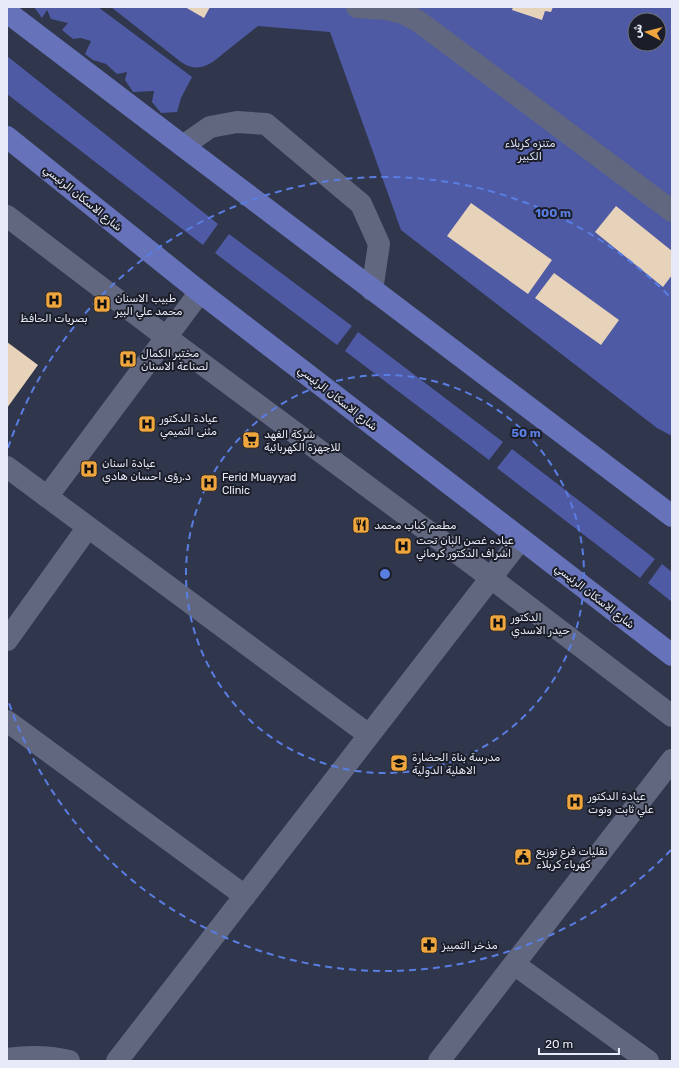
<svg xmlns="http://www.w3.org/2000/svg" width="679" height="1068" viewBox="0 0 679 1068" font-family="Rubik,'Noto Naskh Arabic',sans-serif">
  <style>
    .green { fill: #4e5aa4; fill-rule: evenodd }
    .building { fill: #e7d2ba }
    .lines { fill: none; stroke-linecap: round; stroke-linejoin: round }
    .minor { stroke: #61677f; stroke-width: 22 }
    .major { stroke: #6673ba; stroke-width: 22 }
    .ring { fill: none; stroke: #5a7de2; stroke-width: 2; stroke-dasharray: 7 5 }
    .labels { text-anchor: middle; stroke-width: 4; stroke-linejoin: round; paint-order: stroke }
    .park-label { font-size: 11px; fill: #dce2f8; stroke: #1b1e28 }
    .street-label { font-size: 11px; fill: #e7ebf9; stroke: #1b1e28 }
    .poi-label { font-size: 11px; fill: #e7ebf9; stroke: #1b1e28; text-anchor: start }
    .centre { fill: #5a7de2; stroke: #1b1e28; stroke-width: 2 }
    .ring-label { font-size: 12px; text-anchor: middle; font-weight: bold; fill: #5a7de2; stroke: #1b1e28; stroke-width: 4; stroke-linejoin: round; paint-order: stroke }
  </style>
  <rect width="100%" height="100%" fill="#30364b"/>
  <path class="green" d="M34 7H98L192 77 181 98 177 112 161 113 152 102 154 91 133 92 125 80 127 72 117 74 106 64 93 60 85 54 91 41 81 38 73 39 62 30 68 23 51 19 47 10 42 18Z
    M111 7H672V436L657 428 401 230 330 32 258 26 214 61C203 69 193 70 181 62ZM635 20H659V44H635Z
    M7 56 218 224 203 245 7 94Z
    M229 234 352 326 337 345 215 253Z
    M358 332 503 442 489 460 345 351Z
    M512 449 655 559 640 578 497 468Z
    M662 564 672 572V602L648 583Z"/>
  <path class="building" d="M185 7H210L204 18Z
    M513 7H553L551 12 545 11 542 20 512 10Z
    M471 203 552 260 528 294 447 236Z
    M616 206 672 251V275L663 287 595 232Z
    M554 273 619 320 601 345 535 298Z
    M7 342 38 365 7 408Z"/>
  <g class="lines">
    <path class="minor" d="M357 7 386 9 403 13 418 21 672 211
      M183 146 210 127 237 122 266 124 361 204 379 244 372 290
      M7 216 166 337 491 578 672 716
      M7 467 369 735
      M47 497 200 292
      M7 640 88 527
      M7 721 245 896
      M514 964 648 1061
      M7 1059C27 1056 49 1056 69 1061
      M117 1061 521 539
      M439 1061 672 760"/>
    <path class="major" d="M7 12 183 146 672 516
      M7 137 200 292 672 655"/>
  </g>
  <g class="ring">
    <circle cx="385" cy="574" r="199"/>
    <path d="M671 850A398 398 0 0 1 8 700M8 448A398 398 0 0 1 671 298"/>
  </g>
  <defs>
    <symbol id="hospital-square" viewBox="-11 -11 22 22"><rect x="-9" y="-9" width="18" height="18" rx="4" fill="#f0a63e" stroke="#1b1e28"/><path d="M-5-5h3v3.5h4V-5h3V5h-3V1.5h-4V5h-3Z" fill="#111"/></symbol>
    <symbol id="supermarket-square" viewBox="-11 -11 22 22"><rect x="-9" y="-9" width="18" height="18" rx="4" fill="#f0a63e" stroke="#1b1e28"/><path d="M-6-5.5h2.5l.6 2H6L4.5 2H-2.5L-4.4-4H-6ZM-1.5 3.2a1.3 1.3 0 1 0 .1 0ZM3 3.2a1.3 1.3 0 1 0 .1 0Z" fill="#111"/></symbol>
    <symbol id="restaurant-square" viewBox="-11 -11 22 22"><rect x="-9" y="-9" width="18" height="18" rx="4" fill="#f0a63e" stroke="#1b1e28"/><path d="M-5-6h1v4h1v-4h1v4h1v-4h1v5L-1.5 .5V6h-2V.5L-5-1ZM5-6V6H3V1.5H1.5Q1.5-4 5-6Z" fill="#111"/></symbol>
    <symbol id="school-square" viewBox="-11 -11 22 22"><rect x="-9" y="-9" width="18" height="18" rx="4" fill="#f0a63e" stroke="#1b1e28"/><path d="M0-5L7-2L0 1L-7-2ZM-4 1L0 2.5L4 1V4Q0 6-4 4Z" fill="#111"/></symbol>
    <symbol id="civic-square" viewBox="-11 -11 22 22"><rect x="-9" y="-9" width="18" height="18" rx="4" fill="#f0a63e" stroke="#1b1e28"/><path d="M-.6-6.5H3V-4.5H.6V-3L4-1V1h2V6H-6V1h2V-1L-.6-3ZM-1.2 2.5V6h2.4V2.5Z" fill="#111"/></symbol>
    <symbol id="pharmacy-square" viewBox="-11 -11 22 22"><rect x="-9" y="-9" width="18" height="18" rx="4" fill="#f0a63e" stroke="#1b1e28"/><path d="M-2-6h4v4h4v4h-4v4h-4v-4h-4v-4h4Z" fill="#111"/></symbol>
  </defs>
  <g fill-rule="evenodd">
    <use href="#hospital-square" x="44" y="290" width="20" height="20"/>
    <use href="#hospital-square" x="92" y="294" width="20" height="20"/>
    <use href="#hospital-square" x="118" y="349" width="20" height="20"/>
    <use href="#hospital-square" x="137" y="414" width="20" height="20"/>
    <use href="#supermarket-square" x="241" y="430" width="20" height="20"/>
    <use href="#hospital-square" x="79" y="459" width="20" height="20"/>
    <use href="#hospital-square" x="199" y="473" width="20" height="20"/>
    <use href="#restaurant-square" x="351" y="515" width="20" height="20"/>
    <use href="#hospital-square" x="393" y="536" width="20" height="20"/>
    <use href="#hospital-square" x="488" y="613" width="20" height="20"/>
    <use href="#school-square" x="389" y="753" width="20" height="20"/>
    <use href="#hospital-square" x="565" y="792" width="20" height="20"/>
    <use href="#civic-square" x="513" y="847" width="20" height="20"/>
    <use href="#pharmacy-square" x="419" y="935" width="20" height="20"/>
  </g>
  <g class="labels">
    <g class="park-label">
      <text x="530" y="147">متنزه كربلاء<tspan x="530" dy="13">الكبير</tspan></text>
    </g>
    <g class="street-label">
      <text transform="translate(83 198) rotate(39)" y="4">شارع الاسكان الرئيسي</text>
      <text transform="translate(338 398) rotate(38)" y="4">شارع الاسكان الرئيسي</text>
      <text transform="translate(595 596) rotate(38)" y="4">شارع الاسكان الرئيسي</text>
    </g>
    <g class="poi-label">
      <text x="115" y="302">طبيب الاسنان<tspan x="115" dy="13">محمد علي البير</tspan></text>
      <text x="54" y="322" text-anchor="middle">بصريات الحافظ</text>
      <text x="141" y="357">مختبر الكمال<tspan x="141" dy="13">لصناعة الاسنان</tspan></text>
      <text x="160" y="422">عيادة الدكتور<tspan x="160" dy="13">مثنى التميمي</tspan></text>
      <text x="264" y="438">شركة الفهد<tspan x="264" dy="13">للاجهزة الكهربائية</tspan></text>
      <text x="102" y="467">عيادة اسنان<tspan x="102" dy="13">د.رؤى احسان هادي</tspan></text>
      <text x="222" y="481">Ferid Muayyad<tspan x="222" dy="13">Clinic</tspan></text>
      <text x="374" y="529">مطعم كباب محمد</text>
      <text x="416" y="544">عياده غصن البان تحت<tspan x="416" dy="13">اشراف الدكتور كرماني</tspan></text>
      <text x="511" y="621">الدكتور<tspan x="511" dy="13">حيدر الاسدي</tspan></text>
      <text x="412" y="761">مدرسة بناة الحضارة<tspan x="412" dy="13">الاهلية الدولية</tspan></text>
      <text x="588" y="800">عيادة الدكتور<tspan x="588" dy="13">علي ثابت وتوت</tspan></text>
      <text x="536" y="855">نقليات فرع توزيع<tspan x="536" dy="13">كهرباء كربلاء</tspan></text>
      <text x="442" y="949">مذخر التمييز</text>
    </g>
  </g>
  <circle cx="385" cy="574" r="6" class="centre"/>
  <g class="ring-label">
    <text x="553" y="217">100 m</text>
    <text x="526" y="437">50 m</text>
  </g>
  <rect width="679" height="1068" fill="none" stroke="#e7ebf9" stroke-width="16"/>
  <g transform="translate(647 32) rotate(277)"><circle r="19" fill="#1b1e28" stroke="#6d707c"/>
  <path d="M0-3L7 15L0 10L-7 15Z" fill="#f0a63e"/>
  <text y="-6" font-size="11" font-weight="bold" text-anchor="middle" fill="#e7ebf9">ش</text>
  </g>
  <path d="M539 1048v6h80v-6" fill="none" stroke="#e7ebf9" stroke-width="2"/>
  <text x="545" y="1048" font-size="12" fill="#e7ebf9" stroke="#1b1e28" stroke-width="3" paint-order="stroke">20 m</text>
</svg>
